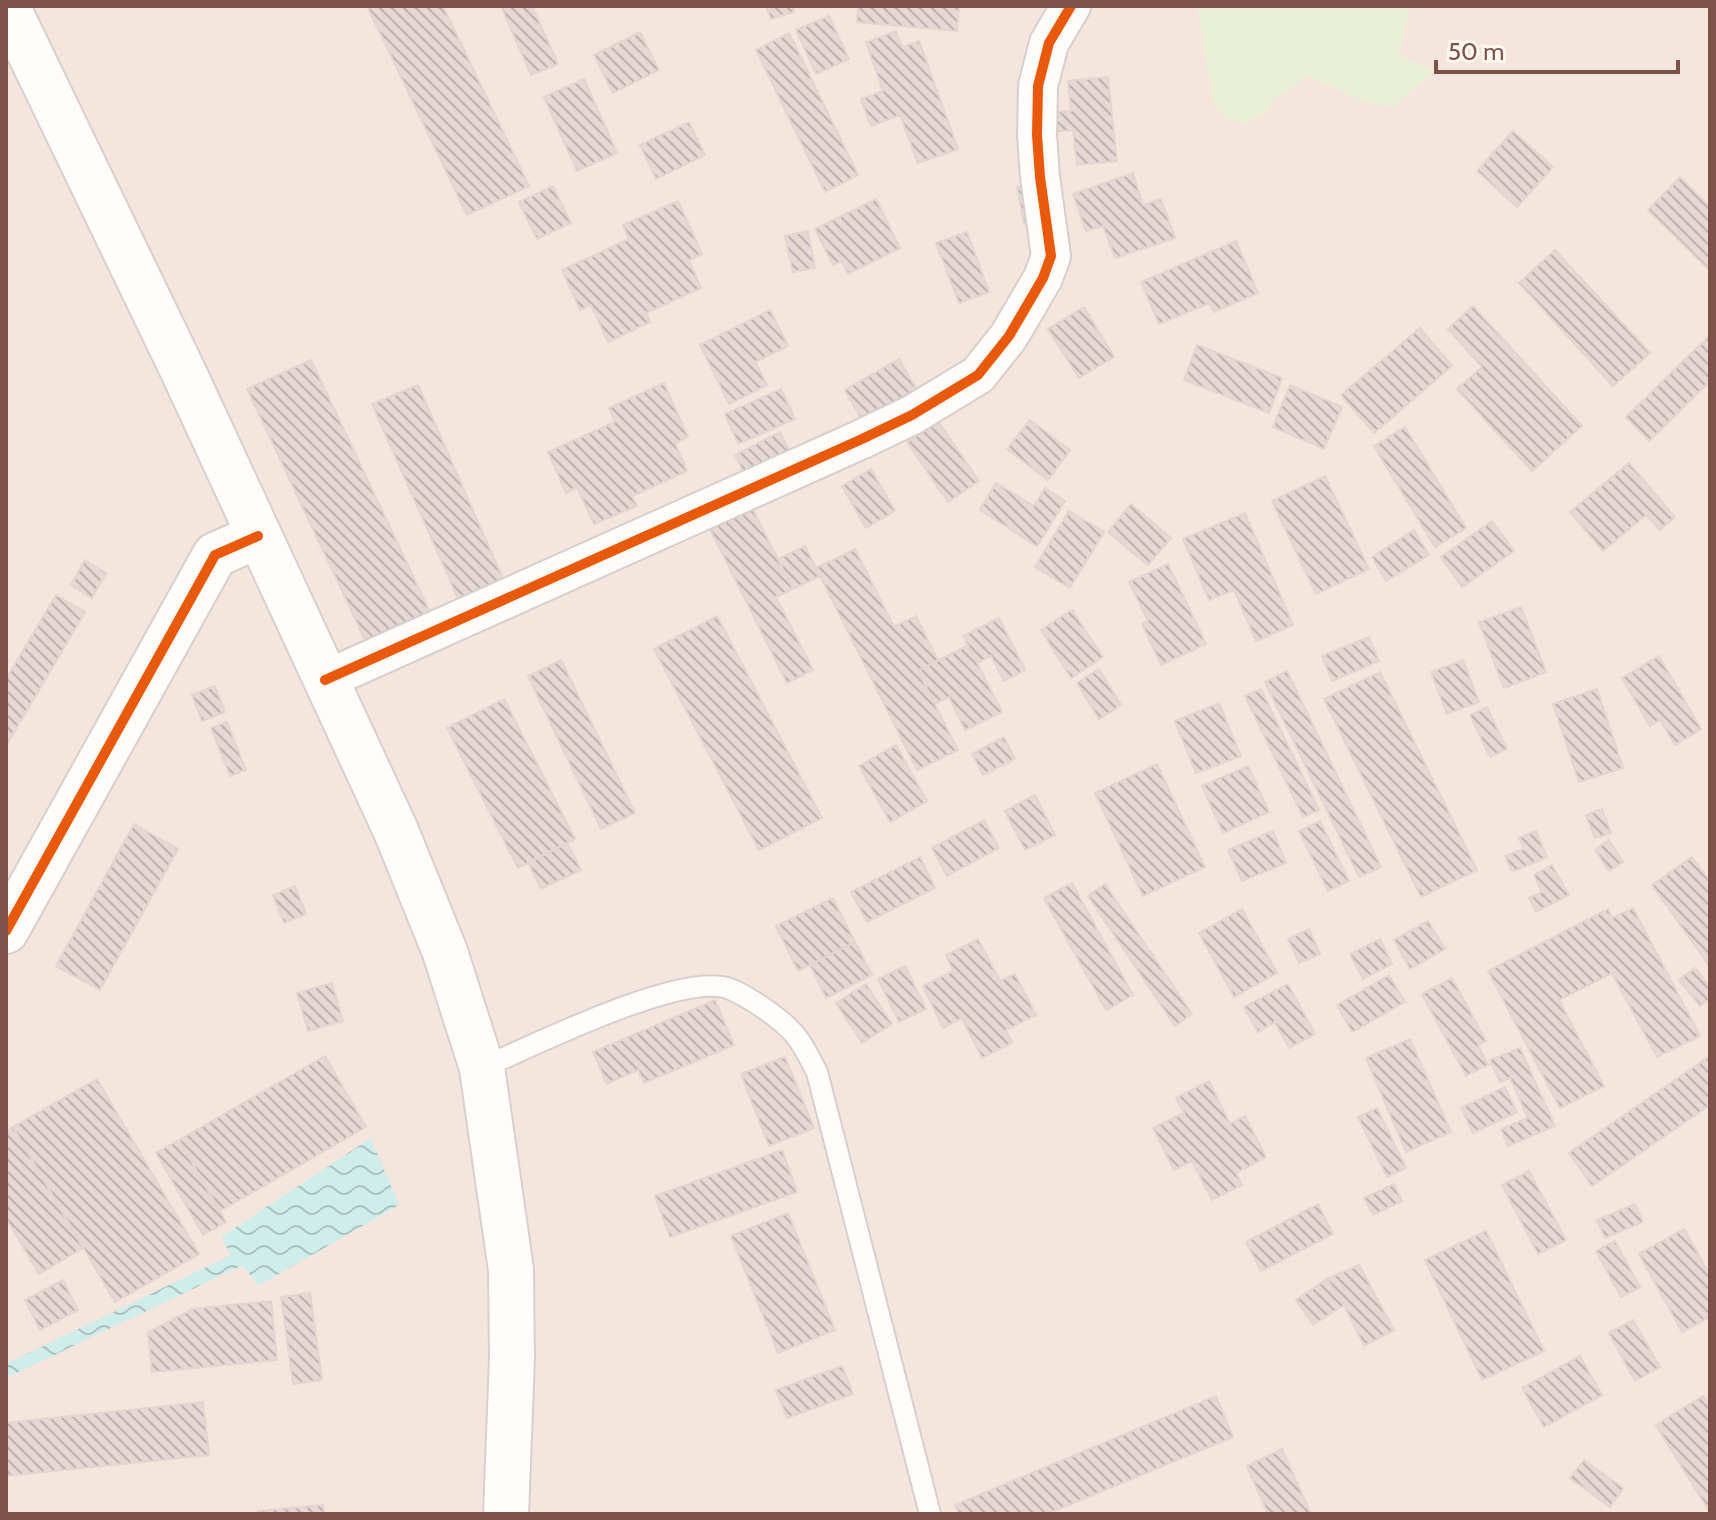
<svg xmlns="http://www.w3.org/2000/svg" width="1716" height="1520" viewBox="0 0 1716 1520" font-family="Cabin,sans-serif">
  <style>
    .residential { fill: #f4e6dd }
    .green { fill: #e9f0d7 }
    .water { fill: url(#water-waves) }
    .building { fill: url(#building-back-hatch); stroke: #e3d5cf; stroke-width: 2 }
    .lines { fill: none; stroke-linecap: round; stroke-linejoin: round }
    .service-casing { stroke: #d9cfca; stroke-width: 24 }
    .minor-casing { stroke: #d9cfca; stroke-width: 42 }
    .tertiary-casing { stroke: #d9cfca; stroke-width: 48 }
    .secondary-casing { stroke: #dad0cb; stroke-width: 48 }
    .service { stroke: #fefdfc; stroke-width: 20 }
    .minor { stroke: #fefdfc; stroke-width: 38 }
    .tertiary { stroke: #fefdfc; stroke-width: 44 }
    .secondary { stroke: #fefdfc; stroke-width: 44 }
    .cycleway-casing { stroke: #fff8f1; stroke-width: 15 }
    .cycleway { stroke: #e8590c; stroke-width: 10 }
  </style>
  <defs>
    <pattern id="water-waves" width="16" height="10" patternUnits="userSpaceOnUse" patternTransform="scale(2)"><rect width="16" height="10" fill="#ceedeb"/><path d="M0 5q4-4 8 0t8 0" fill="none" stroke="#acc3c0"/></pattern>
    <pattern id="building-back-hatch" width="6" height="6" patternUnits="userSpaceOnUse" patternTransform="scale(2)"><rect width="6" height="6" fill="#e6d9d5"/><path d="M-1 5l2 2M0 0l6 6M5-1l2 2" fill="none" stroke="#c0b3af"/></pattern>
  </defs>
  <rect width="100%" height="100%" fill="#f9f3ee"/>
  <path class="residential" d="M6 6H1710V1514H6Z"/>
  <path class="green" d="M1197 6H1411L1399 56 1435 71 1393 107 1365 102 1307 76 1288 92 1274 98 1265 112 1244 124 1225 118 1213 101Z"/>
  <path class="water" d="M371 1138 399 1205 258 1286 243 1265 6 1378V1364L231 1255 221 1237Z"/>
  <path class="building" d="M367 6H443L529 186 467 215Z
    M501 6H532L558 64 531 75Z
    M766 6H793L794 12 771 19Z
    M858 6H959L957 31 857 22Z
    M829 16 849 59 816 74 796 30Z
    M896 31 902 47 919 41 958 149 918 163 900 115 871 126 861 99 883 91 866 42Z
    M640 32 659 70 613 93 594 55Z
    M789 33 858 175 825 192 756 50Z
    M1108 77 1117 161 1077 165 1073 130 1054 132 1052 112 1071 111 1068 81Z
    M584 79 617 153 577 171 544 97Z
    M689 122 705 155 656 179 640 145Z
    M1513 131 1553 167 1517 207 1477 171Z
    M1133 173 1143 205 1161 199 1175 238 1115 258 1103 226 1086 231 1073 194Z
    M1680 177 1710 207V265L1707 268 1648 210Z
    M1036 183 1043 220 1024 224 1017 187Z
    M553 186 571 223 537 239 519 202Z
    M876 199 900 248 848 274 842 261 833 265 815 229Z
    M678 201 702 254 689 260 701 288 646 313 650 322 608 342 591 305 580 310 562 270 629 239 623 225Z
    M808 231 815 268 793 272 785 236Z
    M967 232 989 292 959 303 936 243Z
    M1236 241 1258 293 1214 312 1210 303 1159 324 1141 282Z
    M1555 250 1650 353 1613 386 1519 283Z
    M1473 306 1582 426 1532 471 1457 389 1482 367 1448 329Z
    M1084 307 1114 357 1079 378 1048 329Z
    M770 310 788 346 755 362 767 385 729 404 700 345Z
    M1420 328 1452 366 1374 433 1341 395Z
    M1710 335V381L1649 441 1626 417Z
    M1197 345 1282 378 1269 413 1184 380Z
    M899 359 921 397 866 428 845 390Z
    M311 360 430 612 366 642 247 389Z
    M664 383 688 437 675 443 687 471 632 496 637 506 594 524 577 487 566 493 548 452 615 422 609 408Z
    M418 385 504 581 459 601 372 404Z
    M1290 385 1342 407 1324 449 1273 427Z
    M781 389 795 419 738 444 725 414Z
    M1030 420 1070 450 1048 480 1007 449Z
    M938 421 979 481 948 502 907 442Z
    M1405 427 1466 528 1435 547 1374 446Z
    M780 432 789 450 744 473 735 455Z
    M1629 463 1675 517 1660 530 1646 515 1603 551 1570 512Z
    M871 469 895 511 866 528 842 486Z
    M1325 476 1369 569 1316 594 1272 501Z
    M996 483 1034 506 1045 488 1065 501 1037 546 980 510Z
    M747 498 793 589 776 597 813 670 787 683 705 519Z
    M1131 504 1171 538 1148 565 1108 532Z
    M1069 511 1104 532 1070 588 1035 567Z
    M1245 513 1293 625 1256 641 1234 590 1209 600 1183 539Z
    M1492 521 1514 551 1462 587 1441 557Z
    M1414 530 1429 555 1386 581 1372 557Z
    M805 546 820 576 793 589 778 559Z
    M855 549 894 627 916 616 938 660 918 671 958 750 917 770 816 568Z
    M85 560 106 573 92 598 71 585Z
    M1168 564 1206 644 1161 665 1142 624 1148 621 1129 582Z
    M56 595 85 612 6 746V679Z
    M1521 607 1546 672 1504 688 1479 622Z
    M1072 610 1103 657 1071 678 1041 630Z
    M717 616 822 818 759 850 654 649Z
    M999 618 1025 670 1004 681 991 656 977 663 963 636Z
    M1369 637 1379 661 1332 681 1322 656Z
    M968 645 1002 712 965 730 949 697 935 704 918 671Z
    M1659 656 1701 729 1675 745 1660 720 1650 726 1622 678Z
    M561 660 635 813 601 829 528 676Z
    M1463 660 1479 702 1447 714 1431 672Z
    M1099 669 1121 705 1099 719 1077 683Z
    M1287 671 1381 867 1359 877 1265 682Z
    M1380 672 1477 870 1421 897 1324 699Z
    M215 686 225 712 202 721 192 695Z
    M1261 689 1319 810 1303 817 1245 696Z
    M1597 689 1623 768 1579 782 1553 704Z
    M504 699 575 839 518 868 447 728Z
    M1219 703 1241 756 1196 773 1175 721Z
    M1487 707 1507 749 1490 757 1470 715Z
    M227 722 246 770 230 776 211 728Z
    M1004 737 1015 759 983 775 972 754Z
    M896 745 927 801 890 822 859 766Z
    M1157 764 1205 867 1143 896 1095 793Z
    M1248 766 1269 812 1223 833 1202 786Z
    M1035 795 1055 835 1025 850 1005 811Z
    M1602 809 1611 833 1595 838 1586 815Z
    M984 820 999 848 947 876 932 848Z
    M1320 821 1349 881 1328 891 1299 831Z
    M134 824 178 849 100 990 56 966Z
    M1273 831 1286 863 1242 881 1228 850Z
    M1536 831 1547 857 1512 872 1505 856 1524 849 1519 838Z
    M1609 840 1623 862 1609 871 1595 850Z
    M567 843 581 870 541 889 528 862Z
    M920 857 935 888 867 922 851 892Z
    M1692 857 1710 881V967L1652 885Z
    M1552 865 1569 895 1536 912 1529 898 1542 892 1534 875Z
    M1072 883 1133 995 1106 1010 1044 898Z
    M1105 884 1192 1014 1175 1026 1088 896Z
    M295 886 306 914 284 923 273 895Z
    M833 898 855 942 798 971 776 926Z
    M1633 908 1700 1036 1657 1057 1612 973 1559 1000 1604 1086 1560 1108 1488 971 1608 909 1612 918Z
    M1242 909 1277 973 1234 997 1199 933Z
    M1428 921 1445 949 1410 969 1394 940Z
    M1309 929 1320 954 1299 963 1288 939Z
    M978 939 1000 981 1015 974 1036 1015 1006 1030 1012 1043 982 1058 962 1018 943 1028 923 986 953 971 946 955Z
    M1380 939 1392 964 1363 979 1350 954Z
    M855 942 872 975 826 998 810 965Z
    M905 966 926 1009 899 1022 878 979Z
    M1695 968 1710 987V999L1700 1006 1679 980Z
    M1389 975 1405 1002 1352 1032 1337 1005Z
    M1452 978 1486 1041 1478 1045 1488 1065 1466 1076 1422 994Z
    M332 983 343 1021 308 1031 297 993Z
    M866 984 892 1024 862 1043 836 1003Z
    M1288 984 1315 1034 1289 1048 1275 1022 1258 1032 1244 1007Z
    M715 1000 734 1045 644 1083 638 1070 607 1084 593 1052Z
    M1410 1039 1451 1132 1406 1152 1366 1058Z
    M1520 1048 1555 1126 1508 1146 1501 1129 1528 1118 1510 1078 1500 1082 1490 1060Z
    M325 1056 366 1127 220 1211 179 1140Z
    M1710 1056V1105L1592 1186 1569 1153Z
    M785 1057 814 1128 769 1146 741 1074Z
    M97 1079 199 1254 115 1302 13 1127Z
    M1209 1081 1230 1124 1245 1116 1266 1157 1236 1173 1242 1185 1212 1200 1192 1161 1174 1170 1153 1128 1184 1113 1176 1098Z
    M1505 1087 1517 1112 1473 1133 1461 1108Z
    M1377 1108 1406 1168 1387 1177 1358 1117Z
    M13 1127 83 1248 39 1274 6 1218V1131Z
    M179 1140 226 1222 203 1235 156 1153Z
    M782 1150 797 1192 670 1237 655 1196Z
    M1529 1171 1566 1240 1538 1254 1502 1185Z
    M1394 1184 1402 1201 1373 1215 1364 1198Z
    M1318 1204 1333 1234 1261 1271 1246 1242Z
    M1635 1204 1643 1222 1605 1238 1597 1220Z
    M788 1213 835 1330 778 1353 731 1236Z
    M1684 1229 1710 1275V1317L1682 1332 1639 1254Z
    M1486 1231 1544 1351 1482 1380 1425 1260Z
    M1615 1241 1640 1287 1621 1297 1596 1251Z
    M1359 1265 1394 1330 1364 1346 1344 1305 1327 1279Z
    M1327 1279 1344 1305 1313 1325 1296 1300Z
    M63 1280 78 1310 40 1330 25 1300Z
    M310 1293 322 1380 293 1384 281 1297Z
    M271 1301 277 1360 152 1372 148 1332 193 1309Z
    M1633 1320 1660 1367 1635 1381 1609 1333Z
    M1580 1356 1602 1395 1544 1427 1522 1388Z
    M842 1366 853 1394 787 1418 776 1390Z
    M1216 1396 1233 1437 1047 1514H959L955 1505Z
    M1703 1396 1710 1407V1513L1656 1425Z
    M203 1402 209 1455 6 1476V1423Z
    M1282 1449 1311 1514H1268L1247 1466Z
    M1584 1460 1623 1488 1610 1507 1570 1478Z
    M323 1505 324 1514H259L258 1511Z"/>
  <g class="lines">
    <defs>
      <path id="service" d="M482 1068C530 1047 684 970 730 989 748 996 783 1020 795 1035 804 1045 810 1060 817 1072L930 1514"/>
      <path id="minor" d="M325 680 862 439 912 415 978 375 1009 336 1043 278 1051 256 1040 177 1037 135 1038 86 1049 43 1071 6"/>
      <path id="tertiary" d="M6 931 215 555 258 536"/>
      <path id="secondary" d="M7 6 183 371 396 831 445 952 482 1068 511 1270 512 1358 506 1514"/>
    </defs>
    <use href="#service" class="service-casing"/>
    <use href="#minor" class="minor-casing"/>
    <use href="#tertiary" class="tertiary-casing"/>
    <use href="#secondary" class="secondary-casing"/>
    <use href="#service" class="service"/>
    <use href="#minor" class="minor"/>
    <use href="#tertiary" class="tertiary"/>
    <use href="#secondary" class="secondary"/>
    <defs>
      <path id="cycleway" d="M325 680 862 439 912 415 978 375 1009 336 1043 278 1051 256 1040 177 1037 135 1038 86 1049 43 1071 6
        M6 931 215 555 258 536"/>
    </defs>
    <use href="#cycleway" class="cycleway-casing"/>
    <use href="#cycleway" class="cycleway"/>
  </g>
  <rect width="1716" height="1520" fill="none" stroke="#7d5349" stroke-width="16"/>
  <path d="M1436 60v12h242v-12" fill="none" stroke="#7d5349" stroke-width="4"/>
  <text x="1448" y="60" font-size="24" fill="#7d5349" stroke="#fff8f1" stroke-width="6" paint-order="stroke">50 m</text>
</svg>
